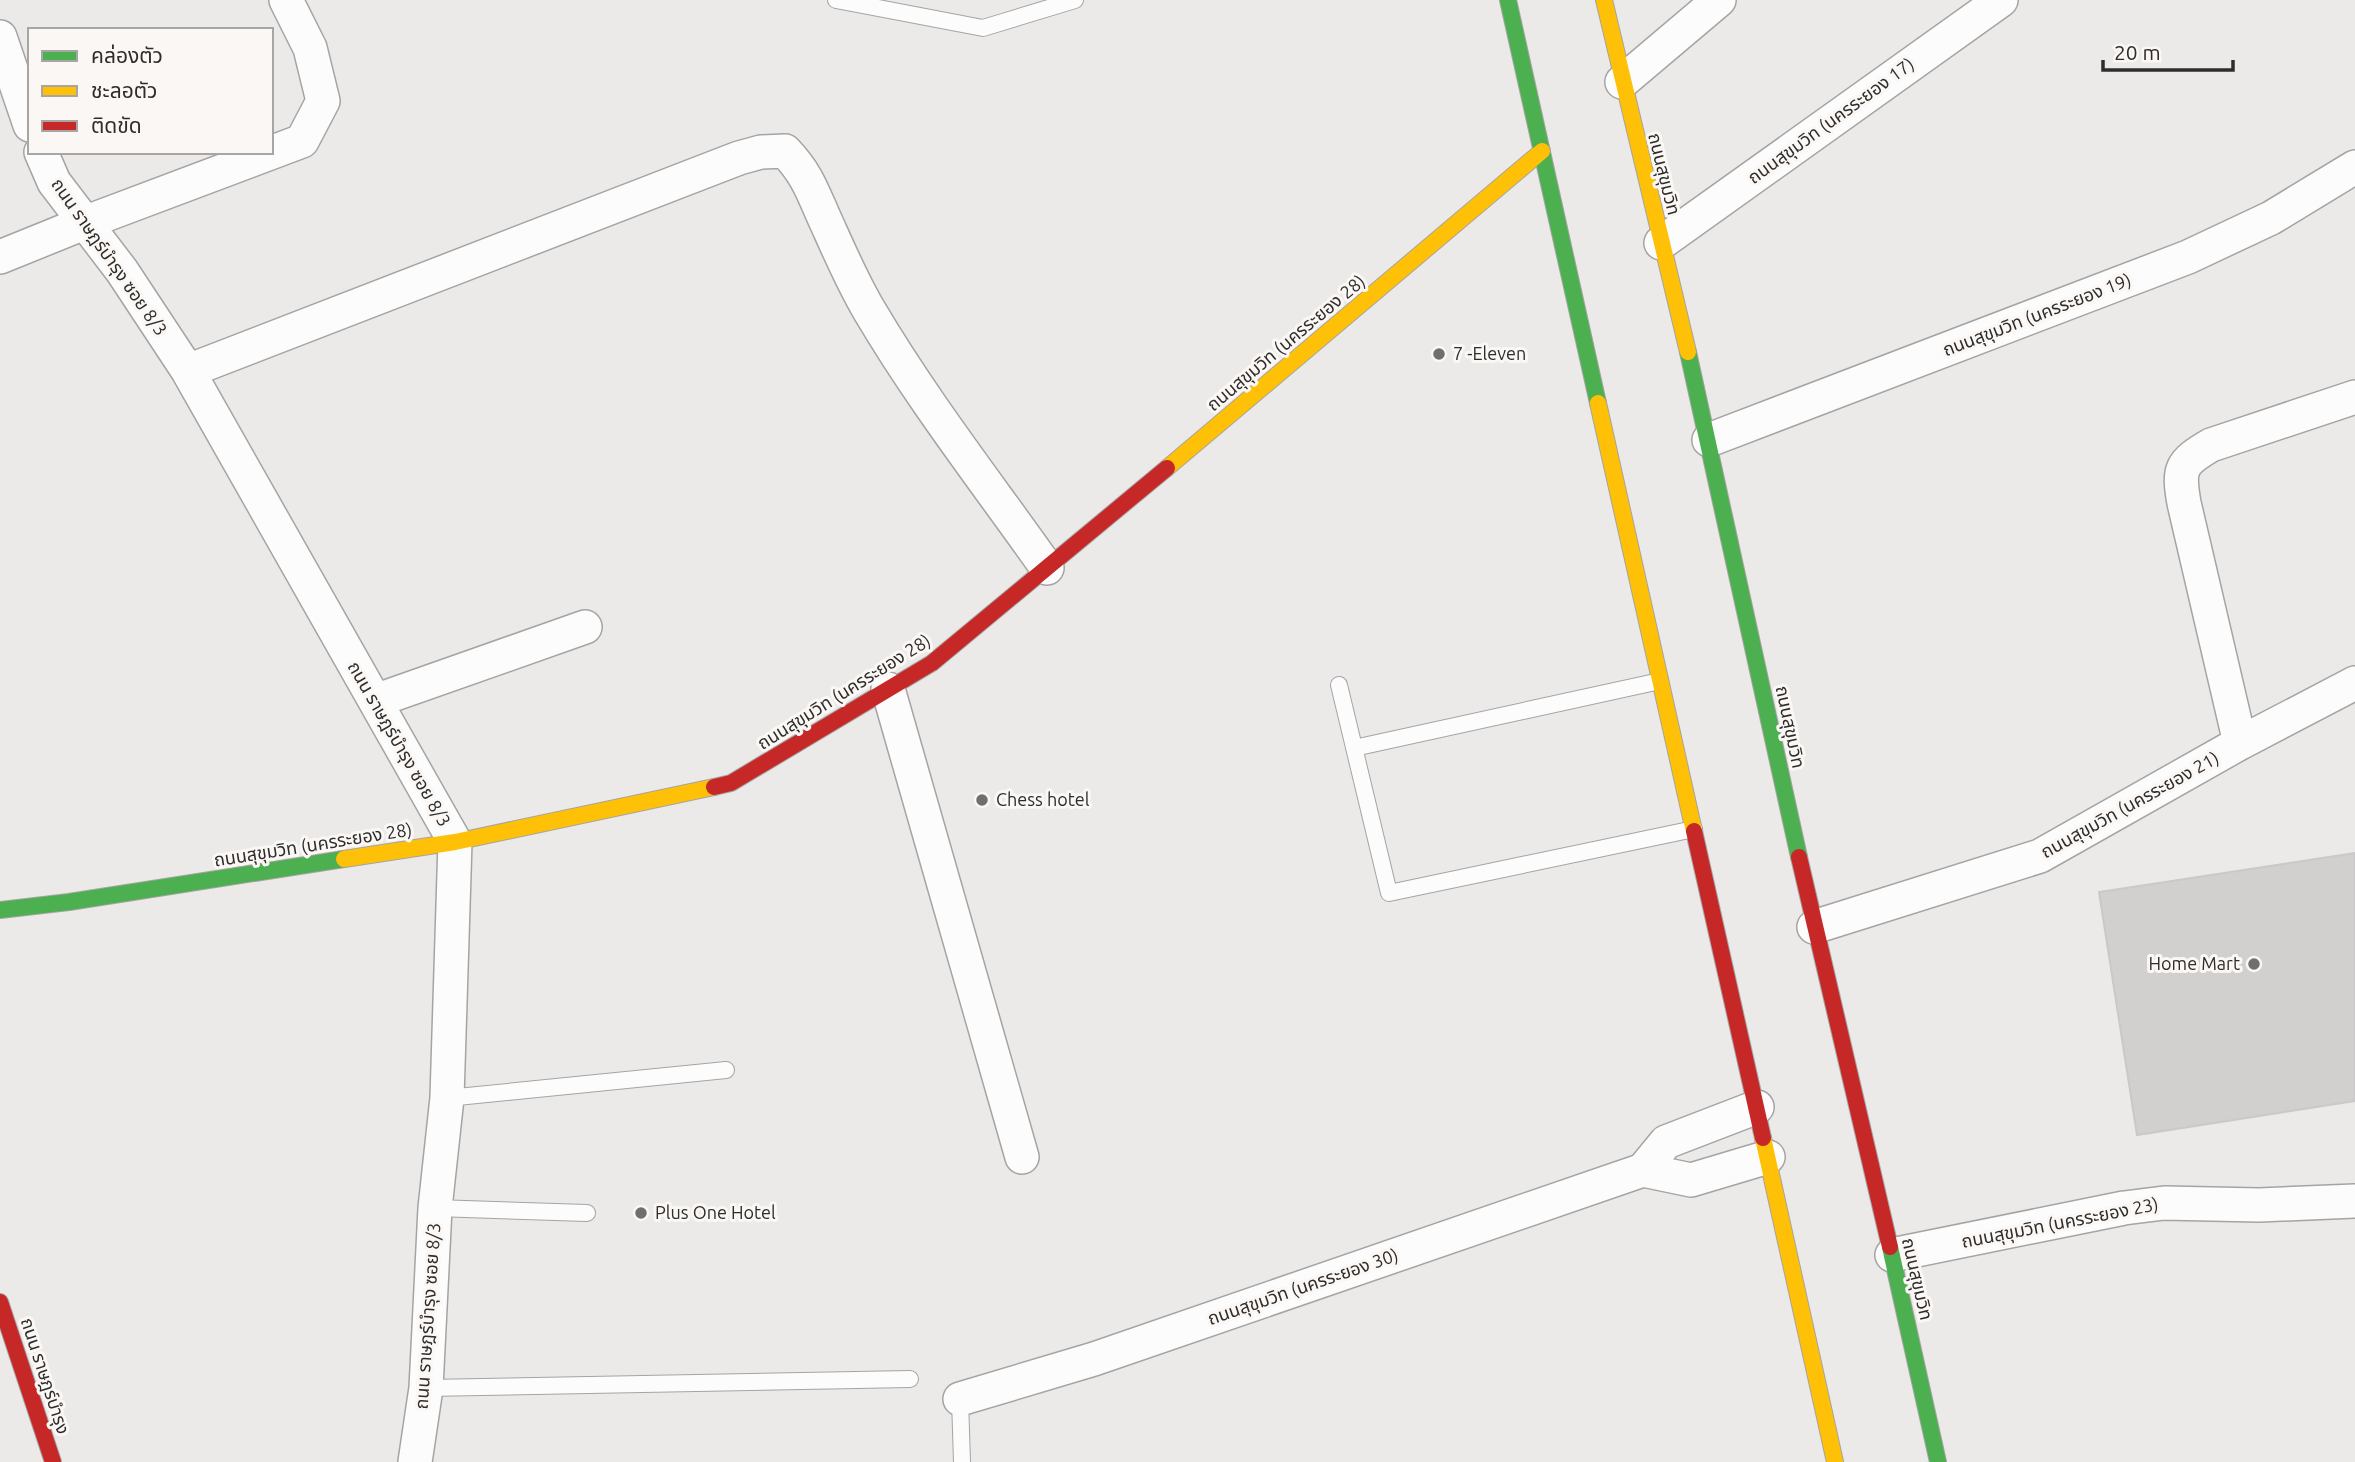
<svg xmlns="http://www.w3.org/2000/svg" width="2355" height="1462" viewBox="0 0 2355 1462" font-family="Ubuntu,'Noto Sans Thai',sans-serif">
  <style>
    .building { fill: #d1d0ce; stroke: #cac8c8; stroke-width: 2 }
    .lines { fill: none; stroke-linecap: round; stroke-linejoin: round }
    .lane-casing { stroke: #a5a4a3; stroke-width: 18 }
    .street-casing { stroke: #a5a4a3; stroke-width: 36 }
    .fast-casing { stroke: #a5a4a3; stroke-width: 18 }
    .slow-casing { stroke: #a5a4a3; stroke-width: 18 }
    .jam-casing { stroke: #a5a4a3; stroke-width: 18 }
    .lane { stroke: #fcfcfc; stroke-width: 16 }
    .street { stroke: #fcfcfc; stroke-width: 33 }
    .fast { stroke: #4caf50; stroke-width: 16 }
    .slow { stroke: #ffc107; stroke-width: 16 }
    .jam { stroke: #c62828; stroke-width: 16 }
    .poi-dot { fill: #706f6e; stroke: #faf7f4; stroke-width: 2.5 }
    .labels { text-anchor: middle; stroke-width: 6; stroke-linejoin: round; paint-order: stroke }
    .street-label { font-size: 18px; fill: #2e2d2c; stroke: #faf7f4 }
    .poi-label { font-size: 18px; fill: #2e2d2c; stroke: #faf7f4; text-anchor: start }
  </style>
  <rect width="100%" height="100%" fill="#eceae8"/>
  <path class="building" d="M2355 853V1101L2137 1135 2099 892Z"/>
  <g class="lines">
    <defs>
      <path id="lane" d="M836 0 983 28 1075 0
        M1339 685 1389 893 1694 829
        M1354 748 1660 681
        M447 1098 726 1070
        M435 1208 587 1213
        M426 1388 910 1379
        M960 1399 962 1462"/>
      <path id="street" d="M0 37 30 125
        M1622 82 1719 0
        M41 152 54 182 122 271 188 371 455 842 447 1098 435 1208 426 1388 415 1462
        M1661 243 2001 0
        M0 257 84 223 302 141 323 101 310 48 286 0
        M188 371 739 158 761 152 785 151C809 176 813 194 827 224 840 253 853 283 869 310 922 400 987 483 1047 568
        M1709 440 2188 257 2271 218 2355 167
        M888 689 1022 1157
        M375 701 585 627
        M2240 743 2184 503C2178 469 2180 463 2211 445L2355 397
        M1814 927 2040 856 2240 743 2355 683
        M1643 1170 1666 1142 1757 1107
        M1892 1255 2124 1208 2164 1203 2259 1205 2355 1201
        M960 1399 1094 1359 1643 1170 1691 1180 1768 1157"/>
      <path id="fast" d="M1508 0 1598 403
        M1688 352 1799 857
        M0 910 69 902 344 859
        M1890 1247 1938 1462"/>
      <path id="slow" d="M1604 0 1688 352
        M1598 403 1694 831
        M1167 468 1542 151
        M344 859 455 842 714 787
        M1763 1138 1835 1462"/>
      <path id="jam" d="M714 787 731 783 932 663 1167 468
        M1694 831 1763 1138
        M1799 857 1890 1247
        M0 1302 53 1462"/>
    </defs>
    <use href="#lane" class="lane-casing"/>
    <use href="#street" class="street-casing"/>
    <use href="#fast" class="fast-casing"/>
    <use href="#slow" class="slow-casing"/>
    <use href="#jam" class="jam-casing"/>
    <use href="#lane" class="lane"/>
    <use href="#street" class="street"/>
    <use href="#fast" class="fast"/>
    <use href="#slow" class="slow"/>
    <use href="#jam" class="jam"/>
  </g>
  <g class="poi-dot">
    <circle cx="1439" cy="354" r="7"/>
    <circle cx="982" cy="800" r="7"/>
    <circle cx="2254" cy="964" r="7"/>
    <circle cx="641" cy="1213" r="7"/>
  </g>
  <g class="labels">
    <g class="street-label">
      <text transform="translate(1831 121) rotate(-36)" y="6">ถนนสุขุมวิท (นครระยอง 17)</text>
      <text transform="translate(1664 174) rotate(76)" y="6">ถนนสุขุมวิท</text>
      <text transform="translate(109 257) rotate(55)" y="6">ถนน ราษฎร์บำรุง ซอย 8/3</text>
      <text transform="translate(2037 315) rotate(-21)" y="6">ถนนสุขุมวิท (นครระยอง 19)</text>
      <text transform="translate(1286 343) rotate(-40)" y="6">ถนนสุขุมวิท (นครระยอง 28)</text>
      <text transform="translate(844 692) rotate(-32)" y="6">ถนนสุขุมวิท (นครระยอง 28)</text>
      <text transform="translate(1790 727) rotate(78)" y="6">ถนนสุขุมวิท</text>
      <text transform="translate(399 744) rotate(60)" y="6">ถนน ราษฎร์บำรุง ซอย 8/3</text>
      <text transform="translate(2130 805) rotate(-29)" y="6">ถนนสุขุมวิท (นครระยอง 21)</text>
      <text transform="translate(313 845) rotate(-9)" y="6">ถนนสุขุมวิท (นครระยอง 28)</text>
      <text transform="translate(2060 1223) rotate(-11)" y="6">ถนนสุขุมวิท (นครระยอง 23)</text>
      <text transform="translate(1917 1279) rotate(77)" y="6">ถนนสุขุมวิท</text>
      <text transform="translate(1303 1287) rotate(-19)" y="6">ถนนสุขุมวิท (นครระยอง 30)</text>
      <text transform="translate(428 1316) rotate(-86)" y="6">ถนน ราษฎร์บำรุง ซอย 8/3</text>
      <text transform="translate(45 1376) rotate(72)" y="6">ถนน ราษฎร์บำรุง</text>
    </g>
    <g class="poi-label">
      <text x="1453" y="360">7 -Eleven</text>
      <text x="996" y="806">Chess hotel</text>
      <text x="2240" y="970" text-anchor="end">Home Mart</text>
      <text x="655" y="1219">Plus One Hotel</text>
    </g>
  </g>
  <rect x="28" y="28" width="245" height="126" fill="#faf7f4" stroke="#a8a6a4" stroke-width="2"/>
  <rect x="42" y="51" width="35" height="10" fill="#4caf50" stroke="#a8a6a4" stroke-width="2"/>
  <text x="91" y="63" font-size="21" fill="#2e2d2c">คล่องตัว</text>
  <rect x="42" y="86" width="35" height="10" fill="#ffc107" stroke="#a8a6a4" stroke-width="2"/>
  <text x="91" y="98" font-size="21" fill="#2e2d2c">ชะลอตัว</text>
  <rect x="42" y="121" width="35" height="10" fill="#c62828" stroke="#a8a6a4" stroke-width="2"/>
  <text x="91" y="133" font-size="21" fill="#2e2d2c">ติดขัด</text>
  <path d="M2103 60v10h130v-10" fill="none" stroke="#2e2d2c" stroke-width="3.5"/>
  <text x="2114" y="60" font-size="21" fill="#2e2d2c" stroke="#faf7f4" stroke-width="5" paint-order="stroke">20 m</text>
</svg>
